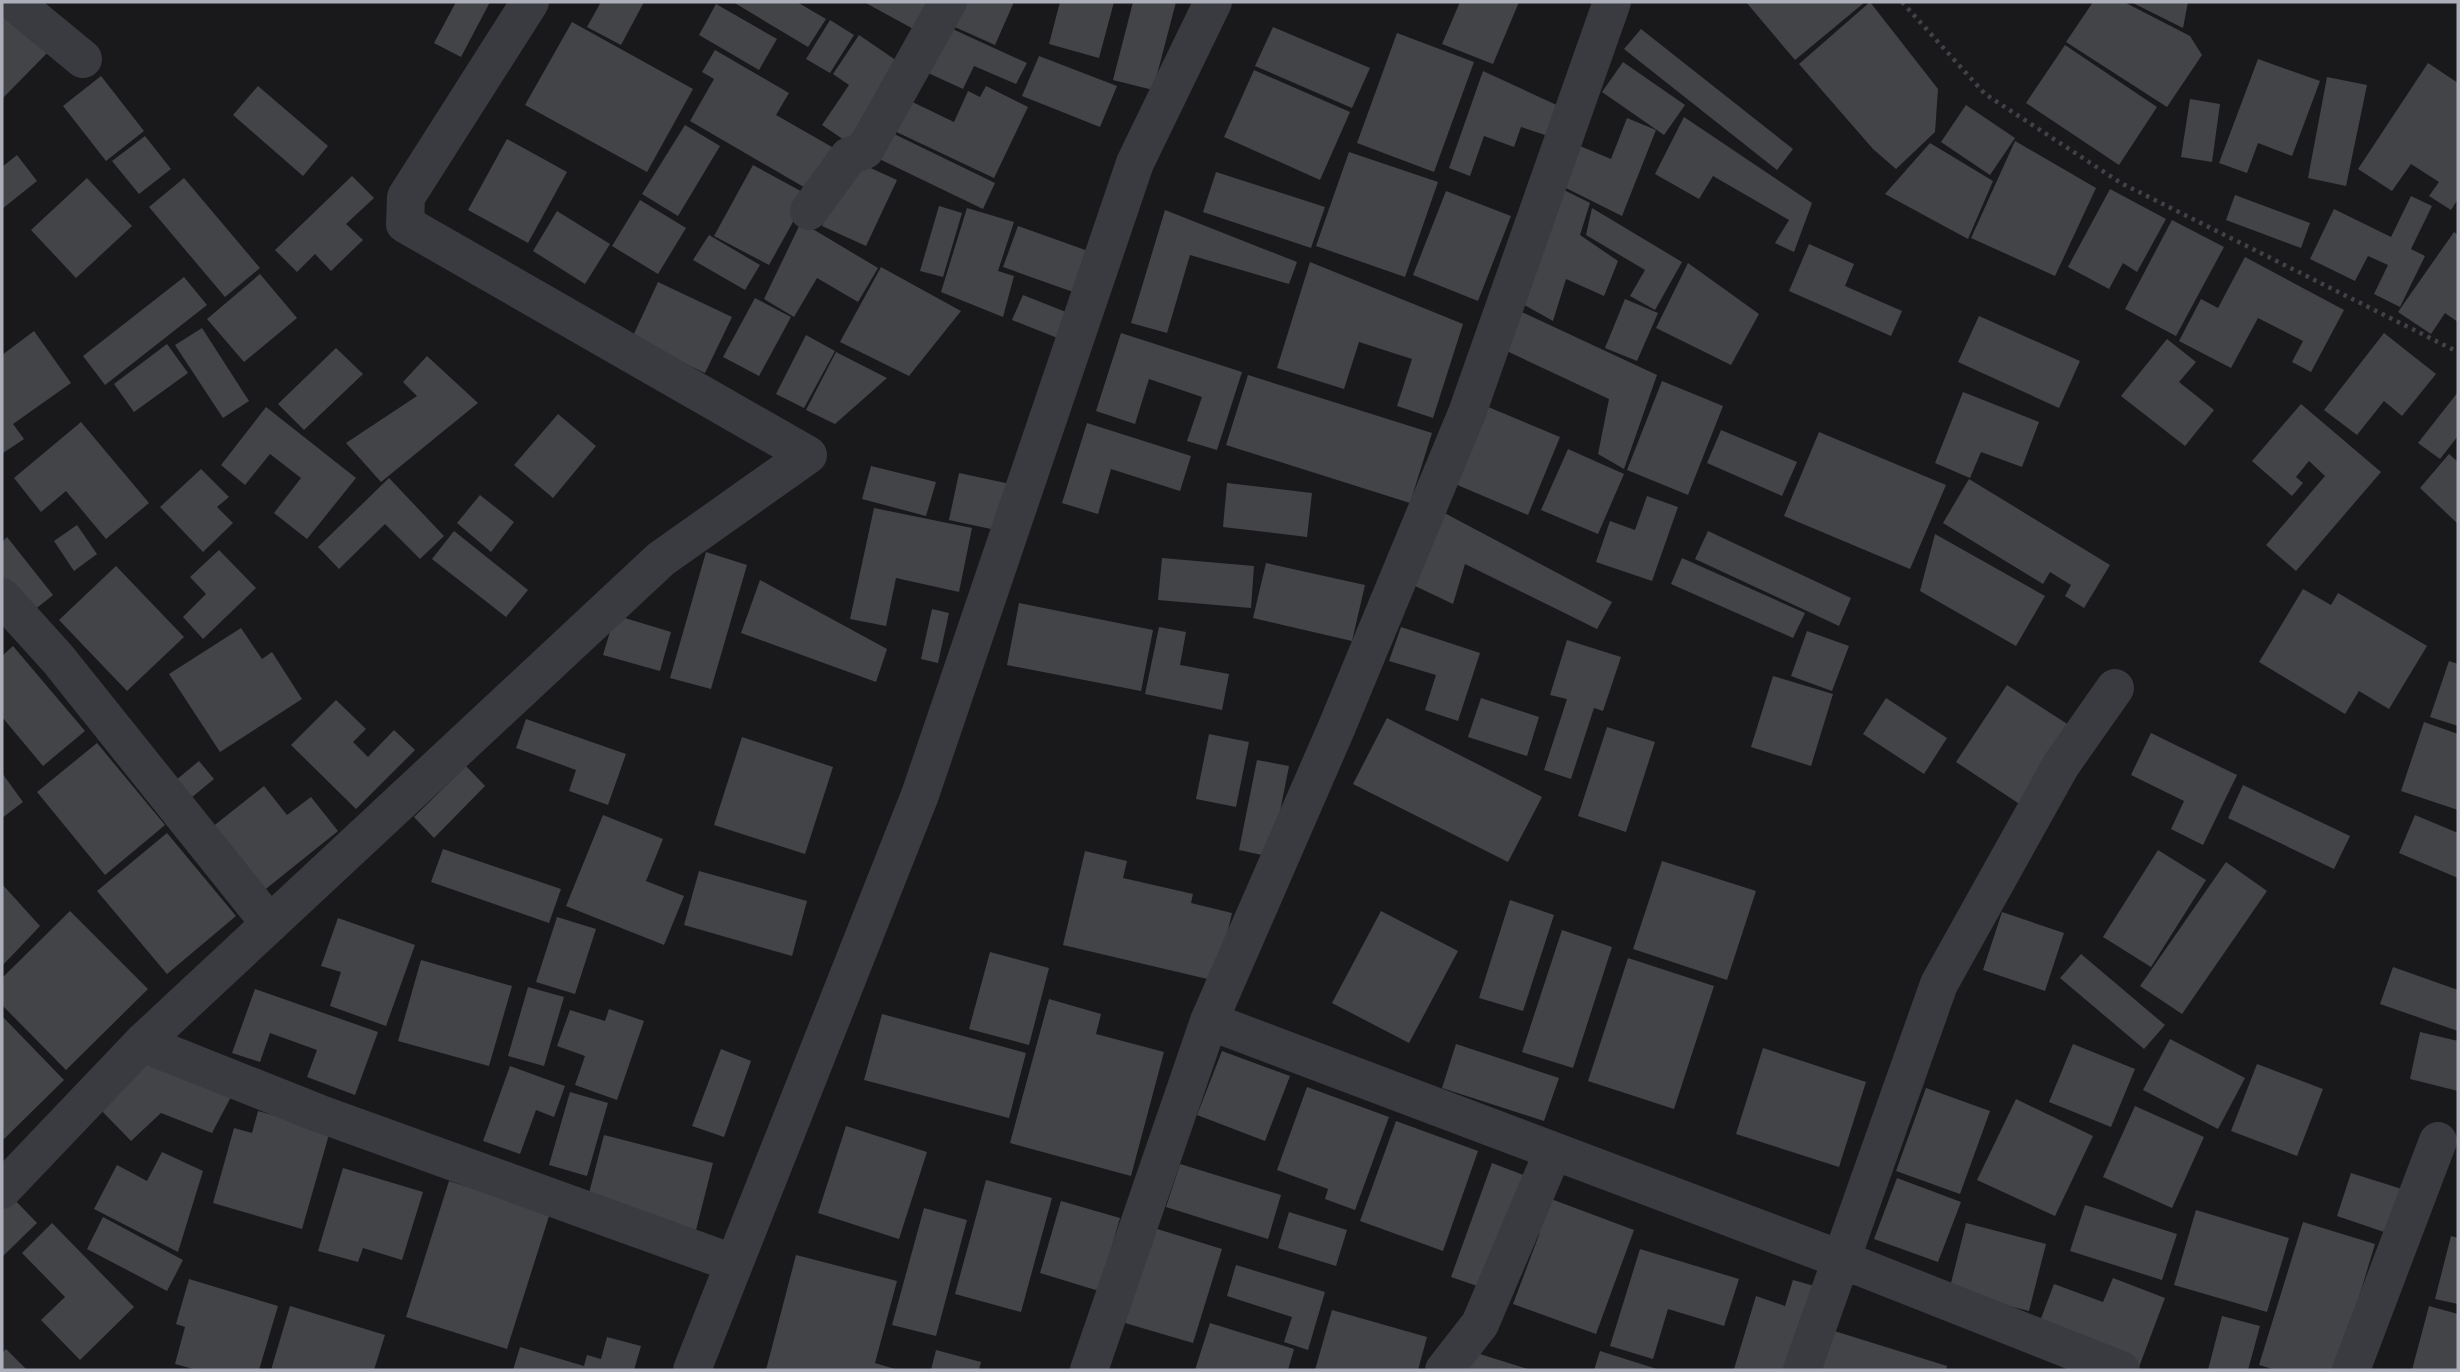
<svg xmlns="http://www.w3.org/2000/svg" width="2460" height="1372" viewBox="0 0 2460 1372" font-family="Roboto,sans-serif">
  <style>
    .building { fill: #434448 }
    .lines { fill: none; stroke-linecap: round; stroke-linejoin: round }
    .path { stroke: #404247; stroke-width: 4.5; stroke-dasharray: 3.5 5; stroke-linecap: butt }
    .minor { stroke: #3a3b40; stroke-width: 38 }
  </style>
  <rect width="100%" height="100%" fill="#19191b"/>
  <path class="building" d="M2 2 53 47 2 99Z
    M456 2H490L461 57 434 43Z
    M601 2H644L621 45 587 27Z
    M733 2H797L826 19 808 47Z
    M864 2H933L917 31Z
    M958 2H1014L995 45 948 24Z
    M1060 2H1114L1099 58 1049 44Z
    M1133 2H1176L1153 90 1113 80Z
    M1460 2H1519L1493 64 1442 44Z
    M1746 2H1865L1795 60Z
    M1870 2 1938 89 1935 132 1896 169 1873 149 1799 64Z
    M2093 2H2124L2190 36 2202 55 2167 107 2066 42Z
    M2131 2H2188L2183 28Z
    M716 4 777 39 759 70 699 35Z
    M830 20 854 35 830 73 806 59Z
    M572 22 693 89 647 172 525 105Z
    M946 26 1027 63 1016 84 974 66 963 89 926 72Z
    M1273 27 1370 68 1352 108 1255 66Z
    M1641 29 1793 149 1777 170 1624 49Z
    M1397 33 1474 62 1434 172 1357 143Z
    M859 35 900 63 847 142 822 125 849 85 833 74Z
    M2065 45 2157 107 2119 165 2026 103Z
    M715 50 789 93 776 115 839 151 814 193 690 121 714 79 702 72Z
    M1039 56 1117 86 1100 127 1022 96Z
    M2258 59 2320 81 2292 156 2258 143 2247 173 2219 163Z
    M1623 62 1685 105 1664 135 1602 92Z
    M2428 63 2458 83V199L2451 210 2429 196 2439 182 2411 164 2392 191 2358 169Z
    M1254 70 1350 112 1320 180 1224 137Z
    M1483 71 1561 107 1551 137 1521 127 1514 147 1484 136 1470 176 1449 168Z
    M101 76 144 131 106 161 63 106Z
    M2327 77 2367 85 2346 186 2308 178Z
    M258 86 328 146 303 176 233 115Z
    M986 86 1028 107 994 178 888 128 902 97 954 122 968 91 980 97Z
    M2190 99 2220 104 2212 162 2181 157Z
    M1966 105 2015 138 1990 175 1941 142Z
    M1684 117 1812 203 1794 252 1775 243 1789 220 1713 176 1699 199 1655 174Z
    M1627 118 1656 130 1622 216 1566 188 1580 146 1611 159Z
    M685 125 720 146 678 216 642 194Z
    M886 130 995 183 983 209 873 156Z
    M145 136 171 169 139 194 112 161Z
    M507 139 567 172 528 243 468 210Z
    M2015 141 2096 188 2055 276 1971 238Z
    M1930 143 1993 181 1968 239 1885 194Z
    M1349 152 1438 182 1405 277 1316 246Z
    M17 155 37 181 2 209V167Z
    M853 160 897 180 866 246 822 226Z
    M753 165 808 195 769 265 714 236Z
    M1216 172 1325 207 1311 248 1203 212Z
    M352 176 374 198 346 224 363 240 331 271 315 254 297 272 275 250Z
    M87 178 132 226 76 278 31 230Z
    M184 178 260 268 225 297 149 207Z
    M1562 189 1590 203 1580 235 1618 261 1604 296 1566 279 1553 321 1521 303Z
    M2110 189 2166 219 2137 272 2123 263 2109 289 2068 267Z
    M1446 191 1511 216 1478 301 1413 275Z
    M2235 195 2310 223 2301 248 2226 220Z
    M2411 196 2432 206 2411 249 2425 256 2400 307 2374 294 2388 265 2368 256 2355 281 2310 259 2334 209 2391 237Z
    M640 200 686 228 658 274 612 246Z
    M939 206 962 213 943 277 920 271Z
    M967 208 1014 222 998 271 1014 276 1003 317 941 292Z
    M1592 208 1682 262 1655 310 1630 296 1645 270 1586 235Z
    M1165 210 1297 262 1289 284 1190 255 1167 333 1131 323Z
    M557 211 610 244 585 284 533 251Z
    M2172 220 2224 247 2176 336 2125 309Z
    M801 222 878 268 858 302 817 278 794 317 764 299Z
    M1018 226 1091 252 1076 293 1003 267Z
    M2454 232 2458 235V322L2445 313 2431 334 2398 312Z
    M709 235 760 265 745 290 693 260Z
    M1809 244 1854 264 1845 286 1902 311 1891 336 1789 291Z
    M2245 257 2344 310 2311 372 2292 362 2303 341 2258 318 2231 368 2179 341 2201 299 2218 308Z
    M1310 262 1463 324 1433 418 1397 406 1412 359 1359 342 1344 389 1277 368Z
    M1688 263 1759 314 1731 365 1656 328Z
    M881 267 961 311 909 376 840 342Z
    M260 274 297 318 244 362 207 319Z
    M184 277 207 305 105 385 83 356Z
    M658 282 732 317 705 373 632 338Z
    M1023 295 1071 314 1060 339 1012 320Z
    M755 298 791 317 759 376 723 357Z
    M1625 299 1658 313 1637 361 1605 348Z
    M1513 308 1657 375 1624 469 1598 454 1609 399 1496 346Z
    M1979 316 2080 361 2059 408 1958 362Z
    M202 328 249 401 223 418 175 345Z
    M34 331 71 383 13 424 24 439 3 453 2 355Z
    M1121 333 1242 372 1217 450 1187 441 1202 397 1149 379 1135 424 1096 411Z
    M2384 333 2436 374 2402 416 2384 401 2357 435 2324 410Z
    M806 335 835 351 804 408 776 394Z
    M2167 339 2196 362 2179 382 2214 410 2185 446 2121 396Z
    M167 344 188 373 134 412 114 384Z
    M336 348 363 374 304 430 278 404Z
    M836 352 887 378 835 424 806 410Z
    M427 356 478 403 381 482 346 443 417 396 403 382Z
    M1248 375 1432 433 1410 503 1226 445Z
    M1662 381 1723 406 1688 495 1627 470Z
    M1963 392 2039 422 2022 467 1981 452 1970 478 1935 463Z
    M2458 392V436L2440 459 2418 443Z
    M1481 404 1560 437 1528 515 1448 481Z
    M2301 404 2381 472 2296 571 2266 545 2325 476 2309 461 2296 477 2303 483 2292 496 2252 461Z
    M266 407 356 478 307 539 274 513 301 478 270 454 245 485 221 465Z
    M558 414 596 446 553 498 514 465Z
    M81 422 149 503 106 539 66 491 41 512 14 478Z
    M1087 423 1191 456 1180 491 1111 469 1098 514 1062 503Z
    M1721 430 1797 462 1782 496 1707 463Z
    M1819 432 1946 485 1910 569 1784 516Z
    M1568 449 1624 474 1598 534 1541 510Z
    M2449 454 2458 462V524L2420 488Z
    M871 466 936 482 926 516 862 499Z
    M201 469 229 497 217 507 233 523 203 552 160 507Z
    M959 473 1015 485 1005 532 949 520Z
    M389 478 444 536 420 559 385 524 339 569 318 547Z
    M1969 479 2110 565 2084 608 2065 596 2071 585 2050 572 2043 584 1943 523Z
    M1227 483 1312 493 1307 537 1223 527Z
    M480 495 514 522 491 552 457 523Z
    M1647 496 1678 507 1652 581 1596 562 1610 521 1635 530Z
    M874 508 972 528 959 592 896 578 886 626 850 619Z
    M1435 508 1612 602 1597 629 1465 564 1453 604 1415 586Z
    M77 525 97 554 74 571 54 541Z
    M454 531 528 590 506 617 432 559Z
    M1708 531 1851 598 1839 626 1695 559Z
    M1935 534 2045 596 2016 646 1920 591Z
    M7 537 53 595 28 615 2 582V542Z
    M219 550 256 588 203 639 183 617 206 594 190 577Z
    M706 552 747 565 711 689 670 678Z
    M1162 558 1254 566 1251 608 1158 600Z
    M1682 558 1805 613 1793 638 1671 584Z
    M1266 563 1365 585 1352 641 1253 618Z
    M116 566 184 637 127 691 59 620Z
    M760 580 887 649 876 682 741 633Z
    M2303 589 2331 605 2338 593 2427 646 2389 709 2359 691 2345 714 2259 662Z
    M1019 603 1153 630 1141 691 1007 665Z
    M932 609 949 613 938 663 921 659Z
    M615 615 671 632 660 671 603 655Z
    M1159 627 1186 632 1180 665 1229 674 1222 710 1145 694Z
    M1401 627 1480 653 1458 721 1425 710 1436 675 1389 661Z
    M241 628 262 659 272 652 302 699 220 752 169 674Z
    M1807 631 1849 646 1832 691 1791 676Z
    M1567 640 1621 657 1603 711 1594 708 1571 779 1544 770 1567 699 1550 695Z
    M13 646 85 731 43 766 2 717V656Z
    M2449 661 2458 664V726L2430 717Z
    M1773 676 1833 694 1811 766 1751 747Z
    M2007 685 2075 729 2024 807 1956 762Z
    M1481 698 1539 717 1527 756 1468 737Z
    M1886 698 1947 738 1924 774 1863 734Z
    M336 700 366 729 353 742 368 757 394 730 415 750 356 809 291 745Z
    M1387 718 1542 797 1508 862 1353 784Z
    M526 719 626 754 608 805 569 791 576 770 516 748Z
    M2424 722 2458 734V810L2401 791Z
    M1607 727 1655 742 1626 832 1578 816Z
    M2151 733 2237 775 2203 845 2171 829 2184 801 2131 775Z
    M1209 734 1249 742 1236 807 1196 799Z
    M742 737 833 767 805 854 714 825Z
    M97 743 165 825 105 875 37 792Z
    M1257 760 1289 766 1271 857 1239 850Z
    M199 761 214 779 185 803 170 785Z
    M466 766 485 786 434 838 414 817Z
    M2 773 23 802 2 818Z
    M2243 785 2350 836 2334 869 2228 818Z
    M264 786 287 815 311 797 338 831 262 892 211 828Z
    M603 815 663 839 646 881 684 896 664 945 566 906Z
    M2415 815 2458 833V878L2399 853Z
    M167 833 236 916 167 974 97 891Z
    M443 849 561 889 549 923 431 882Z
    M2158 850 2206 880 2151 967 2103 937Z
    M1085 851 1127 861 1123 878 1193 894 1191 903 1232 913 1216 981 1063 945Z
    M1662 861 1756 891 1727 980 1633 949Z
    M2226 862 2267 891 2182 1014 2140 986Z
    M699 871 807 901 792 956 684 925Z
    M2 884 40 926 2 966Z
    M1510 900 1554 915 1523 1011 1479 998Z
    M70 911 148 989 66 1070 2 1005V978Z
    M1381 911 1458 951 1409 1043 1332 1003Z
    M2002 912 2064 933 2045 991 1983 970Z
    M557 917 596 929 575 994 536 982Z
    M338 918 415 945 386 1026 330 1006 341 972 321 966Z
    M1562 930 1612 947 1573 1068 1522 1052Z
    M990 952 1049 968 1029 1045 969 1029Z
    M2081 954 2165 1025 2144 1049 2060 978Z
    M1628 958 1714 986 1674 1109 1588 1081Z
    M421 960 512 986 489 1066 398 1041Z
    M2393 967 2458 990V1031L2380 1004Z
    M528 987 564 997 544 1066 508 1056Z
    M255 989 378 1032 355 1095 307 1077 317 1050 270 1033 260 1062 232 1053Z
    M1049 999 1101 1014 1096 1034 1164 1052 1131 1176 1010 1143Z
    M609 1009 644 1021 617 1100 575 1085 585 1056 557 1046 570 1010 605 1021Z
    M882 1014 1026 1053 1009 1118 864 1080Z
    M2 1016 64 1080 4 1139 2 1137Z
    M2420 1032 2458 1041V1091L2410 1079Z
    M2170 1039 2245 1078 2218 1129 2143 1090Z
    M1456 1044 1559 1078 1544 1121 1442 1088Z
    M2073 1044 2135 1069 2111 1127 2049 1102Z
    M1763 1048 1866 1082 1839 1167 1736 1134Z
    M721 1049 751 1061 724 1137 692 1126Z
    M1222 1051 1290 1076 1265 1141 1197 1115Z
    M150 1057 233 1093 212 1133 161 1113 131 1141 98 1107Z
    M2257 1064 2323 1089 2297 1156 2231 1131Z
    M510 1066 565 1086 554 1117 536 1110 520 1154 483 1141Z
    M1307 1087 1389 1117 1355 1210 1325 1199 1328 1189 1277 1170Z
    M1926 1088 1990 1111 1960 1194 1896 1171Z
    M570 1092 608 1103 587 1176 549 1165Z
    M2016 1099 2093 1136 2055 1216 1977 1180Z
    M2135 1106 2204 1137 2172 1208 2103 1177Z
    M258 1111 330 1131 302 1229 213 1203 234 1128 252 1133Z
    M1396 1121 1478 1151 1443 1251 1360 1221Z
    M846 1126 927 1152 899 1239 818 1213Z
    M604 1135 713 1163 696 1230 587 1201Z
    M162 1152 203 1171 178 1252 94 1209 117 1165 147 1181Z
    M1492 1163 1526 1176 1486 1289 1451 1277Z
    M1180 1164 1281 1195 1268 1239 1166 1207Z
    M343 1168 423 1192 402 1260 363 1248 358 1262 318 1251Z
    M2351 1173 2405 1190 2390 1234 2337 1216Z
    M1897 1178 1961 1202 1938 1262 1874 1239Z
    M986 1180 1052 1198 1021 1312 955 1294Z
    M449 1181 550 1213 507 1349 406 1317Z
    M9 1194 37 1223 2 1257V1202Z
    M1543 1196 1634 1230 1596 1334 1513 1304 1539 1235Z
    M1061 1201 1120 1218 1099 1291 1040 1273Z
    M2085 1205 2177 1234 2162 1280 2070 1251Z
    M924 1208 967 1220 936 1336 892 1325Z
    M2196 1210 2289 1238 2267 1312 2174 1285Z
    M1289 1212 1347 1230 1336 1266 1278 1248Z
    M103 1217 183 1260 167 1291 87 1249Z
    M2303 1222 2375 1244 2337 1370H2276L2259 1365Z
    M52 1223 134 1307 80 1360 41 1320 65 1297 22 1253Z
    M1966 1223 2046 1244 2029 1311 1949 1291Z
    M1154 1228 1222 1249 1193 1343 1125 1323Z
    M2451 1236 2458 1238V1304L2435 1299Z
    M1640 1249 1739 1279 1724 1326 1668 1309 1653 1359 1610 1346Z
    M796 1255 897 1281 875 1363 898 1370H766Z
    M1236 1265 1325 1292 1308 1350 1284 1342 1292 1317 1227 1296Z
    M2113 1278 2165 1298 2139 1367 2037 1329 2054 1284 2103 1302Z
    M189 1279 278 1306 259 1370H197L175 1364 185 1327 176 1324Z
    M1793 1280 1818 1287 1793 1370 1734 1369 1756 1296 1785 1306Z
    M290 1306 385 1335 374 1370H271Z
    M2429 1306 2458 1314V1370H2412Z
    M1332 1310 1427 1337 1418 1370H1315Z
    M2222 1316 2260 1326 2248 1370H2208Z
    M1210 1323 1294 1349 1288 1370H1195Z
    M1831 1330 1947 1366 1946 1370H1819Z
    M607 1337 641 1346 634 1370H513L520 1347 584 1366 587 1355 601 1359Z
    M6 1349 27 1370H2V1353Z
    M936 1350 981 1362 979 1370H931Z
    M1467 1350 1531 1370H1461Z
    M1600 1351 1660 1370H1594Z"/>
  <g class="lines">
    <path class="path" d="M1902 2 1985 94 2121 183 2458 352"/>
    <path class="minor" d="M14 2 83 59
      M809 211 849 156 865 150 948 2
      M2 597 58 659 270 924
      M1209 1021 1840 1259 2121 1370
      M142 1043 318 1113 733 1263
      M2 1190 142 1043 661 559 808 455 405 224 406 197 530 2
      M692 1370 920 795 1135 163 1213 2
      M1089 1370 1209 1021 1336 729 1467 413 1612 2
      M1444 1370 1480 1324 1553 1152
      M1802 1370 1939 984 2061 765 2115 688
      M2351 1370 2438 1141"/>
  </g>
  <rect width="2460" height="1372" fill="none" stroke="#acafba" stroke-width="7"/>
</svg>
